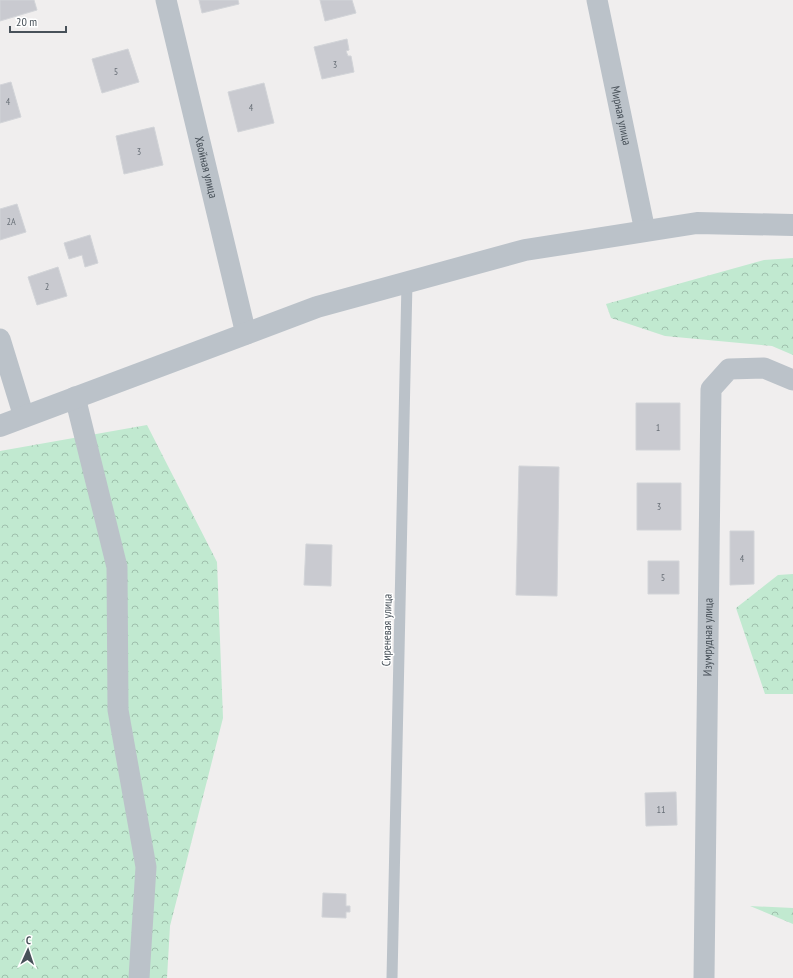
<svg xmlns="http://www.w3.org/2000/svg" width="793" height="978" viewBox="0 0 793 978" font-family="'PT Sans Narrow',sans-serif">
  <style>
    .forest { fill: url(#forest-crowns) }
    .building { fill: #c9cad0; stroke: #d2d4d8 }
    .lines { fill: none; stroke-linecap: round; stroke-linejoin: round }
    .service { stroke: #bbc2c9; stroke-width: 11 }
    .minor { stroke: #bbc2c9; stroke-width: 21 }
    .tertiary { stroke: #bbc2c9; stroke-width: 22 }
    .labels { text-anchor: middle; stroke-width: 3; stroke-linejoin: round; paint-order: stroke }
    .number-label { font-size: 10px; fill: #686f77 }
    .street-label { font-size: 12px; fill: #485159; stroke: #fff }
  </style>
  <defs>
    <pattern id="forest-crowns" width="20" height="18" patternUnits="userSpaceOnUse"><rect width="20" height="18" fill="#c1e9d0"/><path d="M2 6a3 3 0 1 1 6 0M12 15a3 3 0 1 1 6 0" fill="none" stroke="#9fbfac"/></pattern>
  </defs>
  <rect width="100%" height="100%" fill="#f0eeee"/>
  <path class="forest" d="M793 258V355L772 346 665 336 611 318 606 304 764 260Z
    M147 425 217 562 223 718 170 926 167 978H0V451Z
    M793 574V694H765L736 608 778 575Z
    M750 906 793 908V924Z"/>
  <path class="building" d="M0 0H34L37 10 0 21Z
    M199 0H238L239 4 202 13Z
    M320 0H352L356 13 325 21Z
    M347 39 349 50 346 51 348 56H351L354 72 322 79 314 47Z
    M128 49 139 82 102 93 92 59Z
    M11 82 21 117 0 123V85Z
    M264 83 274 123 238 132 228 92Z
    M154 127 163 165 124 174 116 136Z
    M17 204 26 232 0 240V209Z
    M90 235 98 263 85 267 82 255 69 259 64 243Z
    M58 267 67 296 37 305 28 277Z
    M636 403H680V450H636Z
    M519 466 559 467 557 596 516 595Z
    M637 483H681V530H637Z
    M730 531H754V584L730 585Z
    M306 544 332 545 331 586 304 585Z
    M648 561H679V594H648Z
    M676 792 677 825 646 826 645 793Z
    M323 893 346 894V906H350V912H346V918L322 917Z"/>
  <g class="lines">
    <path class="service" d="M392 978 407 282"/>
    <g class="minor">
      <path id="s1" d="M166 0 246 334"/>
      <path id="s2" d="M597 0 645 231"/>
      <path d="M0 339 24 417"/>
      <path d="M75 397 117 567 118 710 146 867 139 978"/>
      <path id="s3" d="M704 978 711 389 729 369 764 368 793 380"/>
    </g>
    <path class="tertiary" d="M0 426 317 307 525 250 697 223 793 225"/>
  </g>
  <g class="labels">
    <g class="number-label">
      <text x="335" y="68">3</text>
      <text x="116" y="75">5</text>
      <text x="8" y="105">4</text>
      <text x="251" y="111">4</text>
      <text x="139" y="155">3</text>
      <text x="11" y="225">2А</text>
      <text x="47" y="290">2</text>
      <text x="658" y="431">1</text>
      <text x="659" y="510">3</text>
      <text x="742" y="562">4</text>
      <text x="663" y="581">5</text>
      <text x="661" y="813">11</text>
    </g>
    <g class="street-label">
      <text dy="4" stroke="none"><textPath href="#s2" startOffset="118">Мирная улица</textPath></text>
      <text dy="4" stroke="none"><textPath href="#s1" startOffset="172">Хвойная улица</textPath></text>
      <text transform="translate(387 630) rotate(-89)" y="4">Сиреневая улица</text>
      <text dy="4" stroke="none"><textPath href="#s3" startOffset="341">Изумрудная улица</textPath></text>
    </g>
  </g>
  <g transform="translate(28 950) rotate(3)" stroke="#ffffff" stroke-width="3" paint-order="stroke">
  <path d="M0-3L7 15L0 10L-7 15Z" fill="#485159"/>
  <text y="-6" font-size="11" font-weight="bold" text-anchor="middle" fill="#485159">С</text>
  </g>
  <path d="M10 26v6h56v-6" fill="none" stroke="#485159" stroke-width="2"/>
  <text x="16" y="26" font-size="12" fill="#485159" stroke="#ffffff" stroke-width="3" paint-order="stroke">20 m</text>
</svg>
